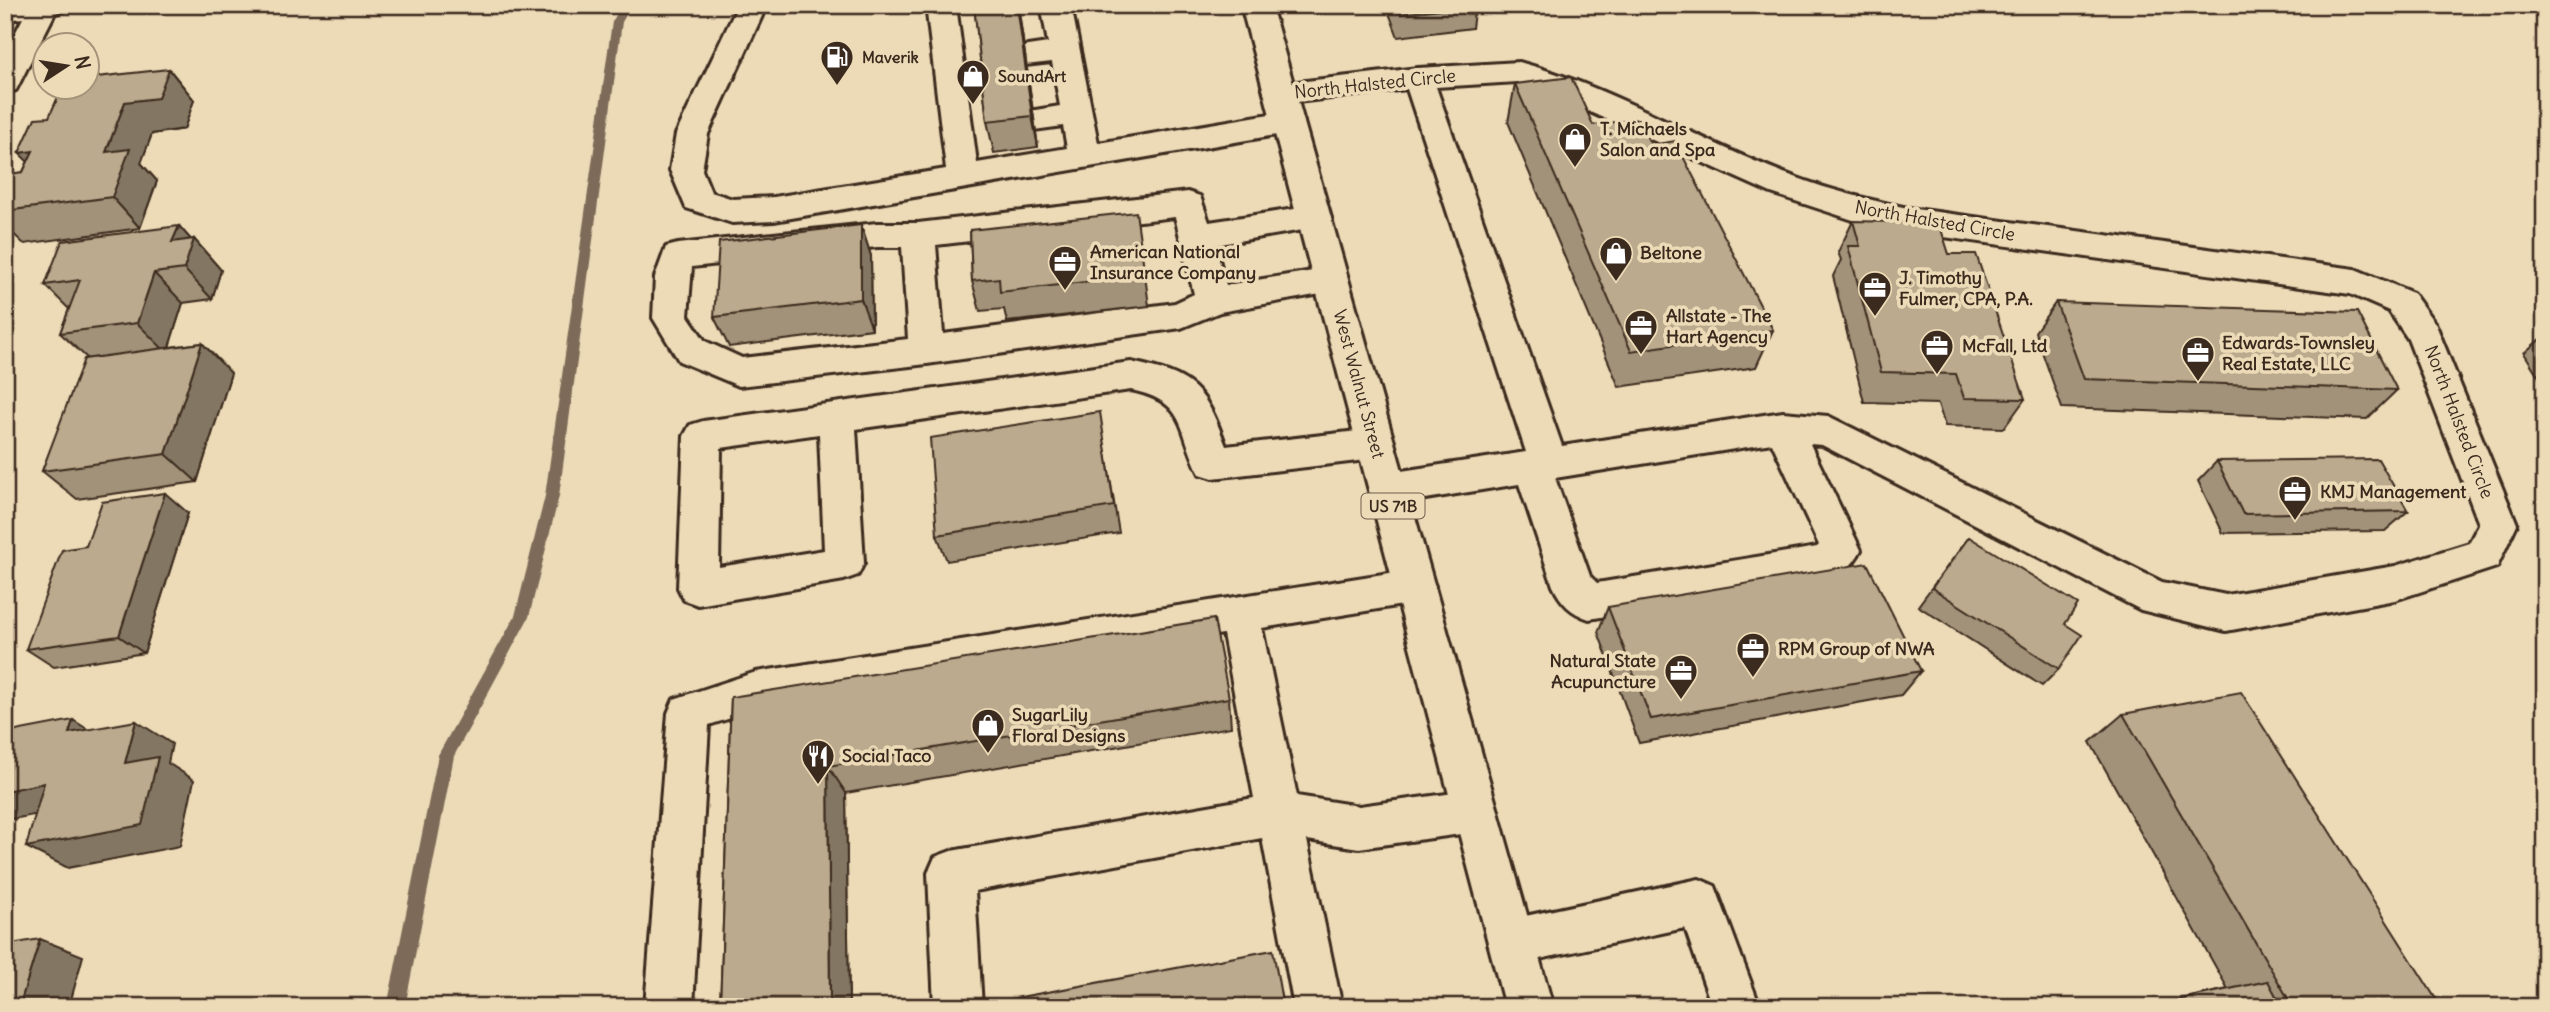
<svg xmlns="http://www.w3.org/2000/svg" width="2550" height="1012" viewBox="0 0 2550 1012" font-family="Delius,sans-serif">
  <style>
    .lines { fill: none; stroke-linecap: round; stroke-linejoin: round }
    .stream { fill: #7d6b58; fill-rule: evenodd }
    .minor-casing { stroke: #3b2a1e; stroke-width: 6 }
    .major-casing { stroke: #3b2a1e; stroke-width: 6 }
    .minor { fill: #eddbb8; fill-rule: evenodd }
    .major { fill: #eddbb8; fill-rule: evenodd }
    .wall { fill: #a19279; stroke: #3b2a1e; stroke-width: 2 }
    .shaded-wall { fill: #837763; stroke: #3b2a1e; stroke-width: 2 }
    .building { fill: #bbaa8d; stroke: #3b2a1e; stroke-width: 2 }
    .labels { text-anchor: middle; stroke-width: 7; stroke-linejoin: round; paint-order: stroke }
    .far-poi-label { font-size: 16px; font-weight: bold; fill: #3b2a1e; stroke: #eddbb8; text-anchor: start }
    .shield { fill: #eddbb8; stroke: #705f4c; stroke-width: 2 }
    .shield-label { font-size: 16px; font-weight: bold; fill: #3b2a1e }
    .street-label { font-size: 18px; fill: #3b2a1e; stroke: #eddbb8 }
    .poi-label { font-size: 18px; font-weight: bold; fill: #3b2a1e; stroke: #eddbb8; text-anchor: start }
  </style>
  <rect width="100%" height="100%" fill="#eddbb8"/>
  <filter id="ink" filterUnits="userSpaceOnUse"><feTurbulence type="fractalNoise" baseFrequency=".0143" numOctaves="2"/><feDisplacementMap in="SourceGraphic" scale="14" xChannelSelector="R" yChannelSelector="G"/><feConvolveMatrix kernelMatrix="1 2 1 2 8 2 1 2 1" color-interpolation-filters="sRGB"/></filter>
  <g filter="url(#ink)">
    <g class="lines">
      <path class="stream" d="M622 5H632L622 22 559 496 529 617 454 756 405 1007H387L438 755 515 616 545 496 612 22Z"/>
      <defs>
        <path id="minor" d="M5 5H66L62 11 55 13 16 90 5 93V53L23 18 5 20Z
          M738 5H767L708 134 702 170 711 192 733 199 774 197 946 169 926 5H956L977 163 1067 148 1063 126 1034 130 1023 126 1018 119 1023 112 1060 106 1052 62 1025 65 1014 62 1010 55 1014 48 1048 43 1041 5H1071L1098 143 1288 111 1299 115 1304 122 1299 129 1288 133 774 221 732 223 686 208 670 170 676 134Z
          M1519 62C1615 88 1701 143 1795 177 1832 191 1870 200 1908 208L2355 269 2413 293 2436 325 2517 524 2497 567 2395 600 2226 631 2141 610 1822 445 1810 444 1861 550C1853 566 1843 573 1827 579L1589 619C1571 613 1561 603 1553 586L1519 484 1388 505 1375 500 1369 489 1375 478 1388 473 1526 452 1407 89 1280 104 1269 101 1265 94 1269 87 1280 84 1418 68ZM1517 82 1552 95 1771 193 1853 220 1908 232 2350 294 2389 311 2408 339 2479 524 2469 543 2395 566 2226 595 2162 582 1828 416 1783 412 1562 446 1436 87ZM1772 443 1819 545 1817 547 1597 583 1590 576 1555 478Z
          M1188 192 1200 196 1209 222 1314 206 1326 210 1331 218 1326 226 1215 245 1226 285 1331 268 1343 272 1348 281 1343 290 1220 312 1181 328 927 364 739 386 679 361 653 318 655 277 666 247 678 244 877 223H918ZM1175 217 1194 294 1175 303 943 334 936 245ZM877 247H902L908 339 742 358 705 341 688 316 692 267Z
          M1131 362C1193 375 1205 387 1226 446L1375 429 1388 433 1394 444 1388 455 1375 459 1213 478 1200 474C1177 430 1189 402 1131 390L856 429 864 563 858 575 844 580 698 605 684 600 678 588 684 436 690 425 703 421ZM819 434 824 550 719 567 721 448Z
          M1415 569 1429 574 1435 586 1429 598 1415 603 1262 628 1297 796 1359 806 1476 790 1492 796 1498 811 1492 826 1476 832 1359 848 1307 840 1342 1007H1294L1262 838 975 891 982 1007H934L928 873 935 857 951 851 1254 798 1223 634 756 710 709 725 693 1007H645L668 713 674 699 756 672Z
          M1699 879 1715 886 1760 1007H1712L1685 928 1511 965 1495 958 1488 942 1495 926 1511 919Z"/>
        <path id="major" d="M1241 5H1271L1553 1007H1505Z"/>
      </defs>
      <use href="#minor" class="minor-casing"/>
      <use href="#major" class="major-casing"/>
      <use href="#minor" class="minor"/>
      <use href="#major" class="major"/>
    </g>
    <path class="wall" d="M974 5H1018L1038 147 994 153 987 121Z
      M1386 5H1475L1472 28 1398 37Z
      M169 69 194 100 184 129 152 134 141 163 157 181 140 228 24 244 5 226V182L23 172 28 161 19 153 49 117Z
      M1515 84 1593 125 1651 145 1773 330 1756 367 1619 387 1508 122Z
      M1853 221 1949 254 2025 399 2004 428 1945 426 1938 404 1864 402 1833 276 1841 260 1838 252Z
      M861 225 871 256 872 329 729 347 714 317Z
      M179 226 191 240 194 239 221 270 212 299 183 303 169 347 202 343 231 373 197 482 77 499 42 471 87 358 60 333 69 309 45 285Z
      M970 230 1145 275 1149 306 1007 322 1004 309 980 311 972 281Z
      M2056 302 2397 390 2367 419 2062 408 2035 332Z
      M2545 335V387L2524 353Z
      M1104 441 1119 533 947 561 937 535Z
      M2217 461 2408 511 2385 531 2223 533 2198 481Z
      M188 513 144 653 54 667 26 649 86 546Z
      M1969 537 2065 624 2059 669 2042 686 1918 606Z
      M1608 607 1921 671 1901 695 1639 743 1598 632Z
      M731 697 1229 698 1231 727 846 793 849 1007H720Z
      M2123 714 2441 1007H2143L2228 989 2090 742Z"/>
    <path class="shaded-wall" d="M1017 5H1018L1038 147 1032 116Z
      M169 69 194 100 184 129 152 134 141 163 157 181 140 228 112 197 106 152 125 102Z
      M33 151 50 184 19 153Z
      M861 225 871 256 872 329 861 299Z
      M179 226 193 242 194 239 221 270 212 299 184 269 172 242Z
      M154 273 183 303 167 353 137 323Z
      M202 343 231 373 197 482 166 454Z
      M165 493 188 513 144 653 119 636Z
      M73 720 111 744 69 733Z
      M136 721 172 744 168 763 194 780 180 846 68 868 26 847 125 763Z
      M828 766 846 793 849 1007H830Z
      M44 783 85 805 13 819 5 815V791Z
      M40 939 83 956 69 1007H19Z"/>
    <path class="building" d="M974 5H1017L1032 116 987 121Z
      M1396 5H1473L1400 14Z
      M169 69 158 98 125 102 106 152 130 149 112 197 5 211V182L9 174 23 172 33 151 19 153 35 118 49 117 62 88H88V78Z
      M1571 77 1593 125 1638 119 1651 145 1675 141 1773 330 1631 351 1515 84Z
      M1136 212 1145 275 1000 292 999 278 972 281 970 230Z
      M1853 221 1939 223 1949 254H1976L2025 399 1964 398 1956 374 1881 372 1848 246H1860Z
      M861 225V299L714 317 719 242Z
      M179 226 172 242 194 239 184 269 154 273 137 323 60 333 80 280 45 285 62 241Z
      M2056 302 2357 312 2397 390 2084 379Z
      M202 343 166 454 42 471 84 359Z
      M1100 412 1114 506 937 535 930 438Z
      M2378 459 2408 511 2243 514 2217 461Z
      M165 493 119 636 26 649 62 550 86 546 102 502Z
      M1969 537 2078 604 2065 624 2082 635 2059 669 1932 588Z
      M1867 563 1921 671 1651 719 1608 607Z
      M1214 619 1229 698 828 766 830 1007H720L731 697Z
      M2241 692 2441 1007H2293L2123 714Z
      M73 720 69 733 136 721 125 763 158 757 142 825 26 847 44 783 5 791V733Z
      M40 939 19 1007H5V945Z
      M1273 950 1283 1007H995L994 1002Z
      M2268 981 2282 1007H2143Z"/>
  </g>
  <defs>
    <symbol id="fuel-pin" viewBox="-11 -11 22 30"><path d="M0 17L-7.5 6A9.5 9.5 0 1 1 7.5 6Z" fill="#3b2a1e" stroke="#eddbb8"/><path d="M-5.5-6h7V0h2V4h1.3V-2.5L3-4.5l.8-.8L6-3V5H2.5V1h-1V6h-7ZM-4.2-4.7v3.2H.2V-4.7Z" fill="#fff"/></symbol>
    <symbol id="shop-pin" viewBox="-11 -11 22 30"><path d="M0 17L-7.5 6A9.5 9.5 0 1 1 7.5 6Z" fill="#3b2a1e" stroke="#eddbb8"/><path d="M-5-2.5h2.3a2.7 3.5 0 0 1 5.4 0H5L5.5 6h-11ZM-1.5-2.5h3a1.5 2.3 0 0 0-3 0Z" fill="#fff"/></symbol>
    <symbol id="office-pin" viewBox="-11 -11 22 30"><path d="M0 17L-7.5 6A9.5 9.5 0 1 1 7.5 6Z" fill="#3b2a1e" stroke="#eddbb8"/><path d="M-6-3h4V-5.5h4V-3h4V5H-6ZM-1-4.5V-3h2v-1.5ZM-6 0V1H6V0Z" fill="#fff"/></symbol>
    <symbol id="restaurant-pin" viewBox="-11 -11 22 30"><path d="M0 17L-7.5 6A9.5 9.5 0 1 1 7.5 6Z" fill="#3b2a1e" stroke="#eddbb8"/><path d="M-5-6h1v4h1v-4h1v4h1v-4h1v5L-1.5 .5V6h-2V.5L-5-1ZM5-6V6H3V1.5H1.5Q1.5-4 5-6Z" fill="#fff"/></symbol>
  </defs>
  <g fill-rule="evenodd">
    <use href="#fuel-pin" x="818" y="38" width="38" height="52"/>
    <use href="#shop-pin" x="954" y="57" width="38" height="52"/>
    <use href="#shop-pin" x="1556" y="120" width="38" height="52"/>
    <use href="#shop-pin" x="1597" y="234" width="38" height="52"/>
    <use href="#office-pin" x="1046" y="243" width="38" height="52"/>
    <use href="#office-pin" x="1856" y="269" width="38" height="52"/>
    <use href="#office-pin" x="1622" y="307" width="38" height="52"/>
    <use href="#office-pin" x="1918" y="327" width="38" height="52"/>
    <use href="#office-pin" x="2179" y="334" width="38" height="52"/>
    <use href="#office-pin" x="2276" y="473" width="38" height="52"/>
    <use href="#office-pin" x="1734" y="630" width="38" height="52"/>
    <use href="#office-pin" x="1662" y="652" width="38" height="52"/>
    <use href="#shop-pin" x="969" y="706" width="38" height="52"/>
    <use href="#restaurant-pin" x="799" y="737" width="38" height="52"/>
  </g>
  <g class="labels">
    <g class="far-poi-label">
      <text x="862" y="63">Maverik</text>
      <text x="998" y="82">SoundArt</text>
    </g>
    <rect class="shield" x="1361.5" y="493.5" width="63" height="25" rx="5"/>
    <g class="shield-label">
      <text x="1393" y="512">US 71B</text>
    </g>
    <g class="street-label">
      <text transform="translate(1375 84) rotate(-6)" y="6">North Halsted Circle</text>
      <text transform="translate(1935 221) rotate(10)" y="6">North Halsted Circle</text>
      <text transform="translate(1359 384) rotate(75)" y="6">West Walnut Street</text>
      <text transform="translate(2459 422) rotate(69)" y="6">North Halsted Circle</text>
    </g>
    <g class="poi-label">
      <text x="1600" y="135">T. Michaels<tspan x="1600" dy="21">Salon and Spa</tspan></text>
      <text x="1090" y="258">American National<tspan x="1090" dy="21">Insurance Company</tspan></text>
      <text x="1640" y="259">Beltone</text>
      <text x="1899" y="284">J. Timothy<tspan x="1899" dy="21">Fulmer, CPA, P.A.</tspan></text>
      <text x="1666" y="322">Allstate - The<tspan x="1666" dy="21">Hart Agency</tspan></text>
      <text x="2222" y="349">Edwards-Townsley<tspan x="2222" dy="21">Real Estate, LLC</tspan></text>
      <text x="1962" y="352">McFall, Ltd</text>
      <text x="2320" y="498">KMJ Management</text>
      <text x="1778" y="655">RPM Group of NWA</text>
      <text x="1656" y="667" text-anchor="end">Natural State<tspan x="1656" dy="21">Acupuncture</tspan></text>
      <text x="1012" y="721">SugarLily<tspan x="1012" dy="21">Floral Designs</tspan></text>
      <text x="842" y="762">Social Taco</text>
    </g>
  </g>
  <rect width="2550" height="1012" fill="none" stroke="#eddbb8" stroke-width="28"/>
  <rect x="14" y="14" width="2522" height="984" fill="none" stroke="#3b2a1e" stroke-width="2.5" filter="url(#ink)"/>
  <g transform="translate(66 66) rotate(78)"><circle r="33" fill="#eddbb8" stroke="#a6947a" stroke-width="2"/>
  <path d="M0-5L12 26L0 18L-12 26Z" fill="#3b2a1e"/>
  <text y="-10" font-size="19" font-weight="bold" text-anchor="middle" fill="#3b2a1e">N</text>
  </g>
</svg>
